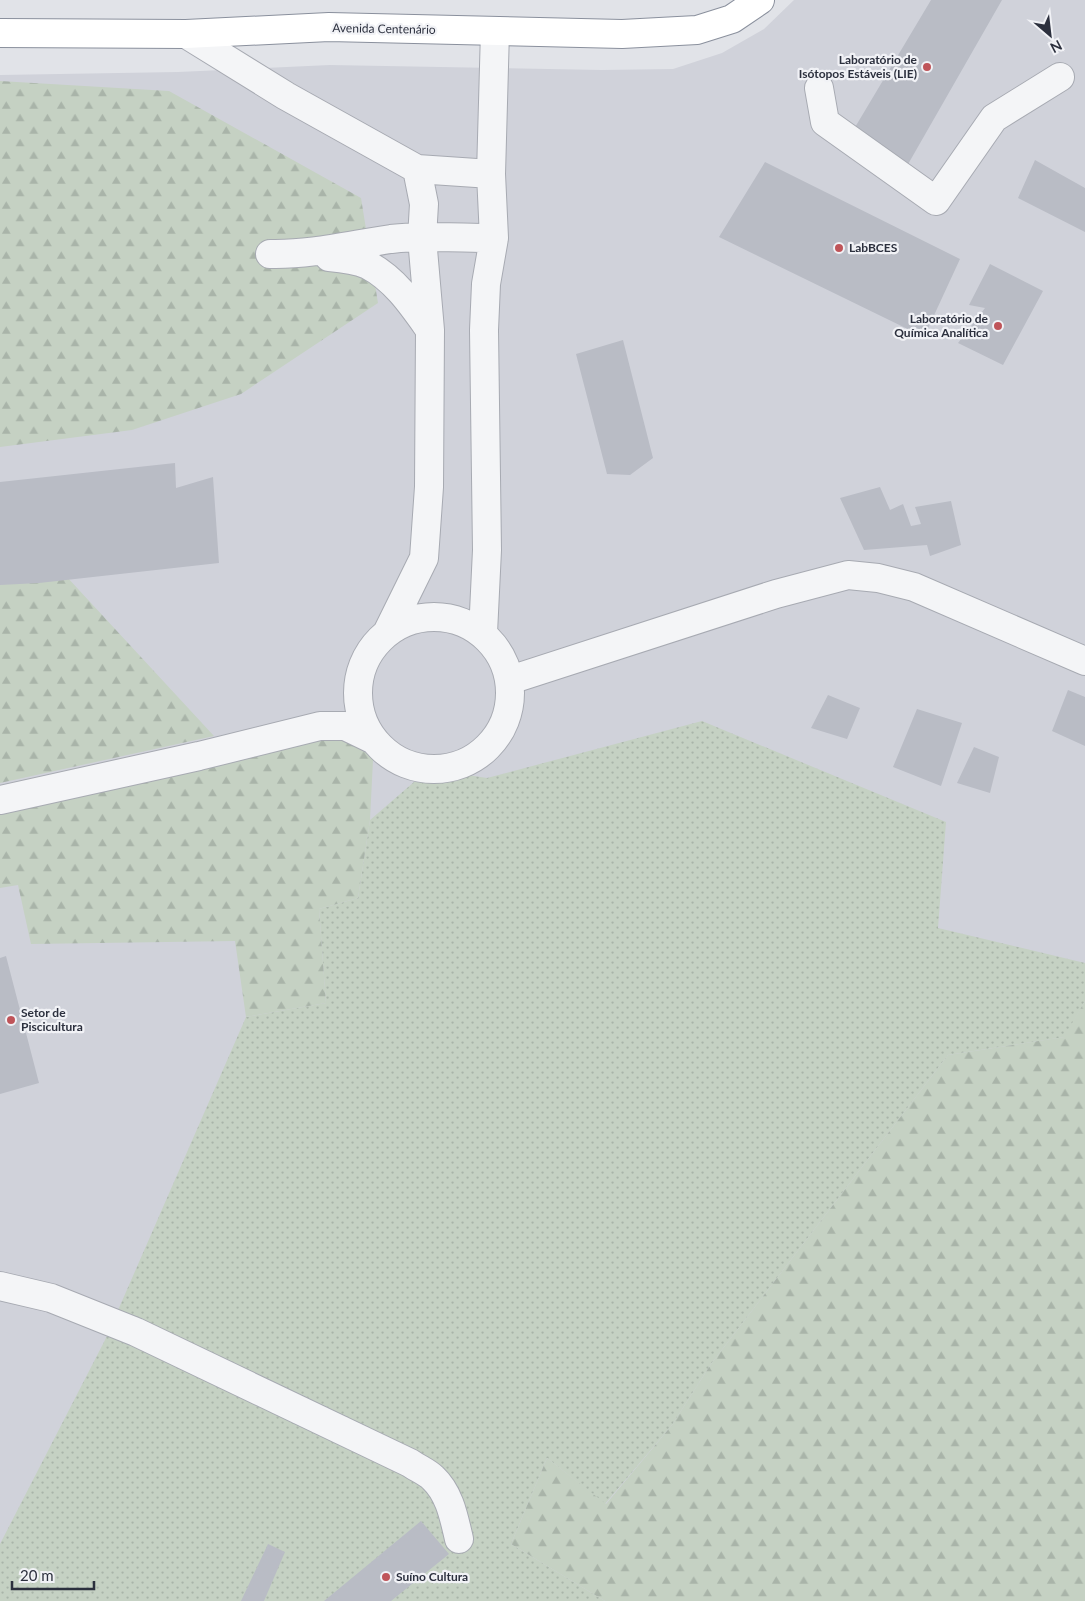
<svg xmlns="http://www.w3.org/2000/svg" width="1085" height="1601" viewBox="0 0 1085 1601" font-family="Lato,sans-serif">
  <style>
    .built { fill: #d0d2da }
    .grass { fill: url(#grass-dots) }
    .forest { fill: url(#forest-firs) }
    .building { fill: #b9bcc5 }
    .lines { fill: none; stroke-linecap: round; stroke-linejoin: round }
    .minor-casing { stroke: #a7aab2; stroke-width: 30 }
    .highway-casing { stroke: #8a909d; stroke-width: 30 }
    .minor { stroke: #f4f5f7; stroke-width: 28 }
    .highway { stroke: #fff; stroke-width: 28 }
    .poi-dot { fill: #bf5459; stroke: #f1f2f6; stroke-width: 2 }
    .labels { text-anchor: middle; stroke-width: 4.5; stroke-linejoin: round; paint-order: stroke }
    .street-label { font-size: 12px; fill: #2c303e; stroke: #f1f2f6 }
    .poi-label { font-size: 12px; font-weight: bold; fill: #2c303e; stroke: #f1f2f6; text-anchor: start }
  </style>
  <defs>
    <pattern id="grass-dots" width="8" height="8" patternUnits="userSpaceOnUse" patternTransform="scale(1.25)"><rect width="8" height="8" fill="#c5d1c3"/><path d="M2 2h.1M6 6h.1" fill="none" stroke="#a9b4a9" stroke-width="1.8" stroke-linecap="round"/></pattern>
    <pattern id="forest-firs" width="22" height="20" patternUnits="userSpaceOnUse" patternTransform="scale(1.25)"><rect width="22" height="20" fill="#c5d1c3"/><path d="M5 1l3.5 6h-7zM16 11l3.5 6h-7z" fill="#a9b4a9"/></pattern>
  </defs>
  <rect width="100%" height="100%" fill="#e1e3e8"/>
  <path class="built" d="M794 0H1085V1601H0V75L178 72 330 65 602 70 673 69 722 53 764 29Z"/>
  <path class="grass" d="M702 721 946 822 938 928 1085 963V1001L1065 1037 948 1055 711 1364 672 1425 605 1504 547 1458 511 1544 605 1601H0V1544L105 1340 246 1017 326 1003 319 909 358 898 370 820 429 769 487 778Z"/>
  <path class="forest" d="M0 81 169 91 361 198 378 303 241 394 132 430 0 447Z
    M54 563 214 736 0 783V565Z
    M320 726 374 740 370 820 358 898 319 909 326 1003 246 1017 235 941 31 944 18 885 0 888V800Z
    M1085 1001V1601H605L511 1544 547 1458 606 1504 672 1425 711 1364 948 1055 1064 1037Z"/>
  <path class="building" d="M931 0H1002L907 166 851 134Z
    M1035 160 1085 188V232L1018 198Z
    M765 162 960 259 924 337 719 237Z
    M990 264 1043 291 1003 365 958 343 985 308 969 305Z
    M623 340 653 458 630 475 607 474 576 354Z
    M175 463 176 488 213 477 219 563 39 583 0 585V482Z
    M880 487 890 510 903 504 911 526 921 524 915 507 951 501 961 545 930 556 927 545 864 550 840 498Z
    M1068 690 1085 697V746L1052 731Z
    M828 695 860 708 847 739 811 728Z
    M917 709 962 723 941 786 893 767Z
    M974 747 999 757 990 793 957 783Z
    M6 956 39 1083 0 1094V958Z
    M421 1521 449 1554 391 1601H324Z
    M268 1544 285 1552 264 1601H241Z"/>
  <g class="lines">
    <defs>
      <path id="minor" d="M186 34 286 96 417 169 424 204 422 238 430 330 429 487 424 558 387 633
        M819 88 825 122 936 201 994 118 1060 77
        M417 169 491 174
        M270 254C311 255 350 245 391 239 424 235 460 238 494 238
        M329 257C341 258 357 260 368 265 395 279 413 306 430 330
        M358 693a76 76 0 1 1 152 0a76 76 0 1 1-152 0Z
        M483 633 487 550 484 330 486 284 494 238 491 174 495 31
        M510 680 776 594 848 575 878 578 914 587 1085 661
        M0 800 199 756 320 726H345L374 740
        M0 1286 51 1298 136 1332 410 1463C417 1468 427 1472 433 1478 450 1494 454 1518 459 1539"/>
      <path id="highway" d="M0 33 186 34 329 27 622 34 697 30 732 19 760 0"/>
    </defs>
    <use href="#minor" class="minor-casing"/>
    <use href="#highway" class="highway-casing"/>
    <use href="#minor" class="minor"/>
    <use href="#highway" class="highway"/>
  </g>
  <g class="poi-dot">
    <circle cx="927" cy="67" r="5"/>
    <circle cx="839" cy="248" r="5"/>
    <circle cx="998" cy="326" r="5"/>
    <circle cx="11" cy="1020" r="5"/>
    <circle cx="386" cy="1577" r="5"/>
  </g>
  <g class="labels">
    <g class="street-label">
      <text transform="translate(384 29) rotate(1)" y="4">Avenida Centenário</text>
    </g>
    <g class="poi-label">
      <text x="917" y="64" text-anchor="end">Laboratório de<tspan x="917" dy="14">Isótopos Estáveis (LIE)</tspan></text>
      <text x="849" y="252">LabBCES</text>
      <text x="988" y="323" text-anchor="end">Laboratório de<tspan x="988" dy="14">Química Analítica</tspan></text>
      <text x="21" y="1017">Setor de<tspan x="21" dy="14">Piscicultura</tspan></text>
      <text x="396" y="1581">Suíno Cultura</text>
    </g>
  </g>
  <g transform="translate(1050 35) rotate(152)" stroke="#f1f2f6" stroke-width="4" paint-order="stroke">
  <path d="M0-4L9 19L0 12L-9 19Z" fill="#2c303e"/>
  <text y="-8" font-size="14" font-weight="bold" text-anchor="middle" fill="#2c303e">N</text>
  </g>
  <path d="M12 1581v8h82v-8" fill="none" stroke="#2c303e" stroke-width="2.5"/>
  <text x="20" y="1581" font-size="15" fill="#2c303e" stroke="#f1f2f6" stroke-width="4" paint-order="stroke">20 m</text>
</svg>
